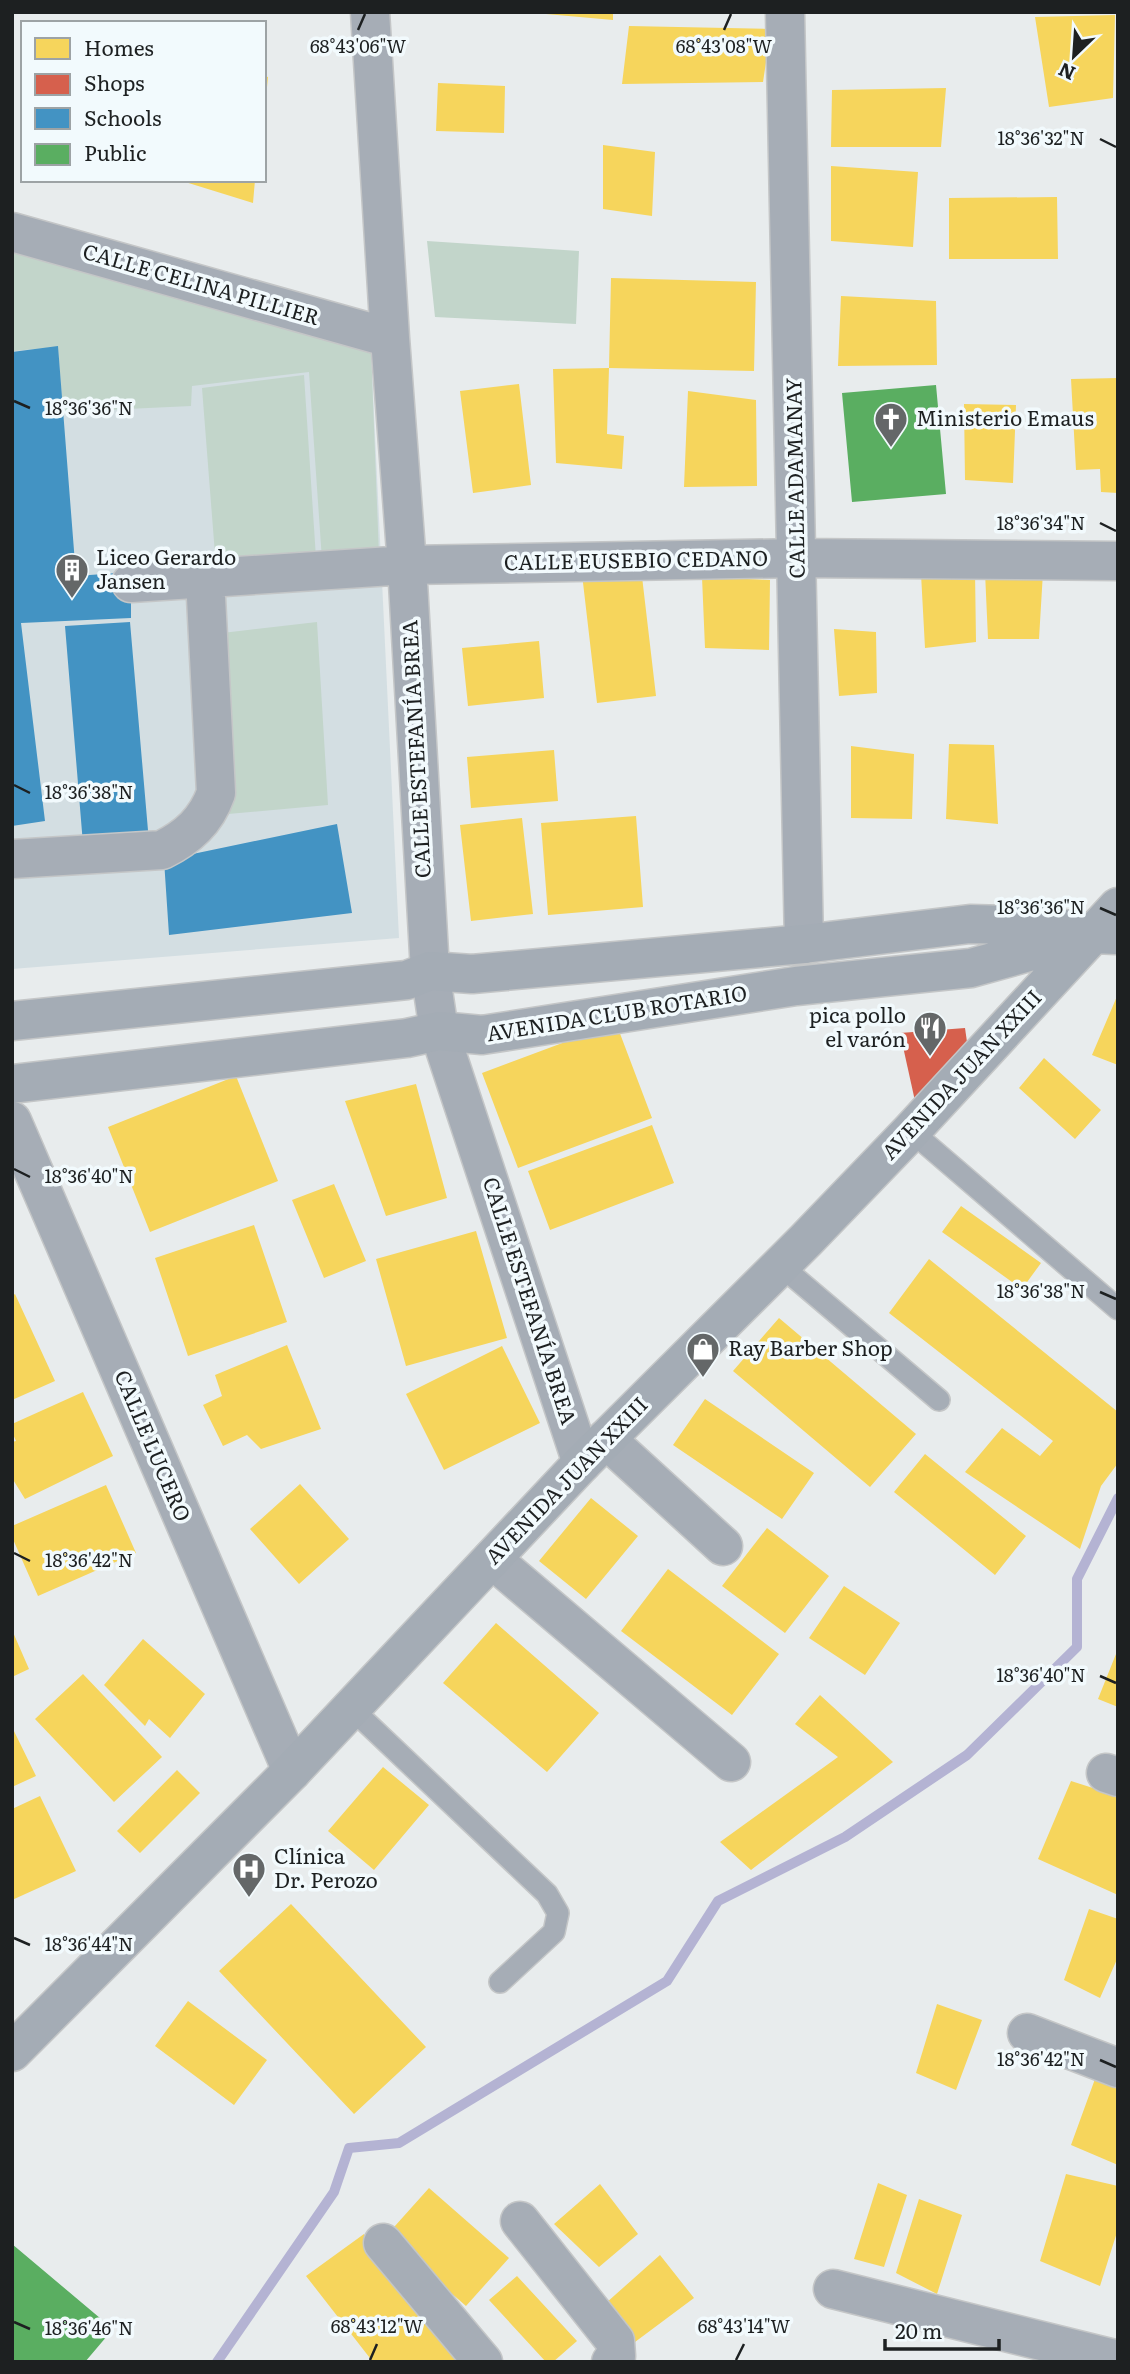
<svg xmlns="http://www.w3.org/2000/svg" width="1130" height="2374" viewBox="0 0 1130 2374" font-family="Literata,serif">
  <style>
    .built { fill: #d3dee2 }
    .green { fill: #c2d5ca }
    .homes { fill: #f6d55c }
    .shops { fill: #d6604d }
    .schools { fill: #4393c3 }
    .public { fill: #5aae61 }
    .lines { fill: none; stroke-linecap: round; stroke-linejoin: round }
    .stream { stroke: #b4b3d3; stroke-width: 10 }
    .service-casing { stroke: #c4c6c7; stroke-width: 24 }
    .minor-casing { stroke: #c4c6c7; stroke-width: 41 }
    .secondary-casing { stroke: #c4c6c7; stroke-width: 41 }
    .service { stroke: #a6adb6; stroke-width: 21 }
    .minor { stroke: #a6adb6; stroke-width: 38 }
    .secondary { stroke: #a4acb5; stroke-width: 38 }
    .ticks { fill: none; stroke: #1d2021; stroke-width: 2.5 }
    .labels { text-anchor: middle; stroke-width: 7; stroke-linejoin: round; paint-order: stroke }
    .street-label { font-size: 21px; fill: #1d2021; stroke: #f2fafd }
    .poi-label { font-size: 21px; fill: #1d2021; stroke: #f2fafd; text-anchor: start }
    .ticks-label { font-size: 18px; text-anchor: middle; fill: #1d2021; stroke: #f2fafd; stroke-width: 7; stroke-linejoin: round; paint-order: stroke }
  </style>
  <rect width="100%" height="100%" fill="#e8eced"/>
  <path class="built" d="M12 250 371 350 399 938 12 969Z"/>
  <path class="green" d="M427 241 579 251 576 324 435 317Z
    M12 250 371 350 379 555 322 560 309 372 192 386 191 406 63 412 58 347 12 351Z
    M304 375 316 558 216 567 202 388Z
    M317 622 328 805 228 814 214 634Z"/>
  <path class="homes" d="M546 12H613V20L546 14Z
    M1115 15 1113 98 1049 107 1035 17Z
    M629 26 771 29 763 82 622 84Z
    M264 76 268 77 266 97H264Z
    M438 83 505 86 504 133 436 131Z
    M946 88 941 147H831L832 90Z
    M603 145 655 152 652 216 603 209Z
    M831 166 918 172 913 247 831 241Z
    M182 180H255L253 203 182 181Z
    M1057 197 1058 259H949V198Z
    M611 278 756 282 754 371 609 368Z
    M841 296 936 301 937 365 838 366Z
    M609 368 607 434 624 436 622 469 556 463 553 369Z
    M1118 378V493L1101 492 1100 469 1076 470 1071 379Z
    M519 384 531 485 473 493 460 391Z
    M688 391 756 400 757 486 684 487Z
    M964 404 1016 405 1013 483 965 480Z
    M641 568 656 696 597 703 582 574Z
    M975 571 976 642 925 648 921 574Z
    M985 572H1043L1039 639H988Z
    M702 577 770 580 769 650 705 648Z
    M834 629 876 632 877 693 839 696Z
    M539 641 544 698 468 706 462 648Z
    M949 744 994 745 998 824 946 819Z
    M851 746 914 754 912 819 851 818Z
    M554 750 558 801 471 808 467 757Z
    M636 816 643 907 548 915 541 823Z
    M522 818 533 914 471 921 460 825Z
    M1118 994V1065L1092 1055Z
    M616 1023 652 1118 518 1168 482 1073Z
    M1044 1058 1101 1110 1075 1139 1019 1088Z
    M236 1076 278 1181 150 1232 108 1127Z
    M416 1084 447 1198 386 1216 345 1101Z
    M652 1125 674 1183 550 1230 528 1171Z
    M334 1184 366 1261 324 1278 292 1200Z
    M961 1206 1041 1263 1022 1289 942 1232Z
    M254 1225 287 1322 188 1356 155 1258Z
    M476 1231 507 1338 406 1366 376 1259Z
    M929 1259 1118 1412V1463L1101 1486 1080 1549 965 1472 1002 1428 1040 1456 1053 1441 889 1313Z
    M15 1294 55 1381 12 1400V1296Z
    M779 1318 916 1434 870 1487 733 1371Z
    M287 1345 321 1429 261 1449 247 1435 223 1446 203 1405 222 1396 215 1375Z
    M502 1346 540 1423 444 1470 406 1394Z
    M83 1392 113 1456 25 1499 12 1478V1442L16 1441 12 1432V1424Z
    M705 1399 814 1473 782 1519 673 1445Z
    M925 1454 1026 1536 995 1575 894 1492Z
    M300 1484 349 1539 299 1584 250 1529Z
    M106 1485 136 1553 38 1596 12 1537V1526Z
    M591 1498 638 1536 586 1599 539 1561Z
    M767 1528 829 1576 785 1633 722 1586Z
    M668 1569 779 1654 732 1715 621 1631Z
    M844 1586 900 1623 865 1675 809 1638Z
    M496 1623 599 1713 547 1772 443 1683Z
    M12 1630 29 1669 12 1677Z
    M143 1639 205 1694 170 1738 149 1719 145 1726 104 1685Z
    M1118 1649V1707L1098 1699Z
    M83 1674 162 1757 114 1802 35 1719Z
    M820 1695 893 1762 751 1870 720 1842 838 1757 795 1724Z
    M12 1727 36 1776 12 1787Z
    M383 1767 429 1805 374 1870 328 1831Z
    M177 1770 200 1793 140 1853 117 1831Z
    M1071 1781 1118 1796V1895L1038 1859Z
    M40 1796 76 1871 12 1900V1809Z
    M291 1904 426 2047 354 2114 219 1971Z
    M1089 1909 1118 1919V1957L1100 1998 1064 1980Z
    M188 2001 267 2060 234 2105 155 2046Z
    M937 2004 982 2020 956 2090 916 2073Z
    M1099 2068 1118 2076V2165L1071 2145Z
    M1066 2174 1118 2186V2229L1100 2286 1040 2261Z
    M878 2183 907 2195 884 2267 854 2259Z
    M600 2184 638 2234 599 2267 554 2224Z
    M429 2188 509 2258 466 2306 386 2236Z
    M919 2199 962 2215 937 2294 896 2273Z
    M364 2234 459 2362H373L306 2276Z
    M660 2255 694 2298 635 2342 606 2303Z
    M517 2276 577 2341 553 2362H546L489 2300Z"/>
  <path class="shops" d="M965 1028 968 1049 915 1101 900 1033Z"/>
  <path class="schools" d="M58 346 76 576 131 572V618L21 623 45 821 12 826V352Z
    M130 622 149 842 83 844 65 626Z
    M337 824 352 913 169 935 164 860Z"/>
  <path class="public" d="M936 385 946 494 852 502 842 393Z
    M12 2244 113 2329 85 2362H12Z"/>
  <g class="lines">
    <path class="stream" d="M217 2362 334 2192 349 2148 399 2143 667 1981 718 1901 845 1837 967 1755 1077 1647V1579L1118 1498"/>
    <defs>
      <path id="service" d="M911 1131 1118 1309
        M780 1265 939 1400
        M351 1708 547 1894 558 1913 554 1932 500 1982"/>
      <path id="minor" d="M370 12 390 338 407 565 430 971 439 1031 582 1463
        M785 12 804 944
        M12 232 390 338
        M131 583 407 565 798 558 1118 561
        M12 859 162 850C188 837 206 821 216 793L205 578
        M12 1121 292 1771
        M606 1439 723 1546
        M492 1559 731 1762
        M1106 1773 1118 1777
        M1027 2033 1118 2068
        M520 2221 615 2341 616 2356 611 2362
        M383 2243 483 2362
        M833 2289 1118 2360"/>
      <path id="secondary" d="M12 1021 407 980 430 971 472 974 804 944 970 924 1046 926 1094 934 1116 935
        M12 1084 407 1038 439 1031 482 1035 796 986 971 968 1079 938
        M12 2052 292 1771 582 1463 806 1240 911 1131 1118 907"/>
    </defs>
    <use href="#service" class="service-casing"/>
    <use href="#minor" class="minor-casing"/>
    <use href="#secondary" class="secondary-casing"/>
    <use href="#service" class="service"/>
    <use href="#minor" class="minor"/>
    <use href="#secondary" class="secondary"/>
  </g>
  <path class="ticks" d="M358 30 365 14M724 30 731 14M1100 139 1116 147M14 401 30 408M1100 523 1116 531M14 785 30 793M1100 908 1116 915M14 1169 30 1177M1100 1292 1116 1299M14 1553 30 1561M1100 1676 1116 1683M14 1938 30 1945M1100 2060 1116 2067M14 2322 30 2329M370 2360 377 2344M736 2360 744 2344"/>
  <defs>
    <symbol id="church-pin" viewBox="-11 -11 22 30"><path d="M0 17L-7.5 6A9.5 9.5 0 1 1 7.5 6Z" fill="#646768" stroke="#f2fafd"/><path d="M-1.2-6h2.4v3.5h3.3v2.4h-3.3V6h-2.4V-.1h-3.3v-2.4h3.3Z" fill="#fff"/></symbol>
    <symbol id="building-pin" viewBox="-11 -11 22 30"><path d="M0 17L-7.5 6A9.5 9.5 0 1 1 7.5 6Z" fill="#646768" stroke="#f2fafd"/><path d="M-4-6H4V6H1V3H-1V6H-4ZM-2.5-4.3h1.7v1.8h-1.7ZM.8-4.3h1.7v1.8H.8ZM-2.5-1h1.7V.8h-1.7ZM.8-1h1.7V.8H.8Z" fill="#fff"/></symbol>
    <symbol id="restaurant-pin" viewBox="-11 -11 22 30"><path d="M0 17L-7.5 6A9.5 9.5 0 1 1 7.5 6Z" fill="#646768" stroke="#f2fafd"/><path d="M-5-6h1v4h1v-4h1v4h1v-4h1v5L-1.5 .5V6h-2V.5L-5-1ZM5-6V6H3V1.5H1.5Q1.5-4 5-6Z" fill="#fff"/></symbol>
    <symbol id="shop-pin" viewBox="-11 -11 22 30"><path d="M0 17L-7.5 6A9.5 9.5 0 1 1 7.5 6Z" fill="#646768" stroke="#f2fafd"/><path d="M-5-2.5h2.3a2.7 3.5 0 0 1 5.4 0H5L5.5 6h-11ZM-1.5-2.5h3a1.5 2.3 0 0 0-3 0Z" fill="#fff"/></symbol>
    <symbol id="hospital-pin" viewBox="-11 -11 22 30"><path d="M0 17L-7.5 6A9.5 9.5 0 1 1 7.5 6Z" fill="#646768" stroke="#f2fafd"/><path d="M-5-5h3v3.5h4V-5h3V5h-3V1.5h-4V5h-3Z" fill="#fff"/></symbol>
  </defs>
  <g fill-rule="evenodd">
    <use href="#church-pin" x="872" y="400" width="38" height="52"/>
    <use href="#building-pin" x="53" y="551" width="38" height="52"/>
    <use href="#restaurant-pin" x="911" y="1009" width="38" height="52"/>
    <use href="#shop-pin" x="684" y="1330" width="38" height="52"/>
    <use href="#hospital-pin" x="230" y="1850" width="38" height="52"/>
  </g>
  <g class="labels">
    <g class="street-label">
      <text transform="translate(201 285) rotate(16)" y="7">CALLE CELINA PILLIER</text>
      <text transform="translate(796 478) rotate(-91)" y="7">CALLE ADAMANAY</text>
      <text transform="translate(636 561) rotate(-1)" y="7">CALLE EUSEBIO CEDANO</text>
      <text transform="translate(417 749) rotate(-93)" y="7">CALLE ESTEFANÍA BREA</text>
      <text transform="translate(617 1014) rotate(-9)" y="7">AVENIDA CLUB ROTARIO</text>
      <text transform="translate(962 1075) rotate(-47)" y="7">AVENIDA JUAN XXIII</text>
      <text transform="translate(529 1301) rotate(72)" y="7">CALLE ESTEFANÍA BREA</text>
      <text transform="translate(152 1446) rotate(67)" y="7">CALLE LUCERO</text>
      <text transform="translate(567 1481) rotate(-46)" y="7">AVENIDA JUAN XXIII</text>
    </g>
    <g class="poi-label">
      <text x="916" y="426">Ministerio Emaus</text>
      <text x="96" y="565">Liceo Gerardo<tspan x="96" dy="24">Jansen</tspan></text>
      <text x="906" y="1023" text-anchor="end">pica pollo<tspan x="906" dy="24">el varón</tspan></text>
      <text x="728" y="1356">Ray Barber Shop</text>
      <text x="274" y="1864">Clínica<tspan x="274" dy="24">Dr. Perozo</tspan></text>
    </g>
  </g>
  <g class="ticks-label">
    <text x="358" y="53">68°43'06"W</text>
    <text x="724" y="53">68°43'08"W</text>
    <text x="1041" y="145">18°36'32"N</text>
    <text x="89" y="415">18°36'36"N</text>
    <text x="1041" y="530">18°36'34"N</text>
    <text x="89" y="799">18°36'38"N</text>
    <text x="1041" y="914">18°36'36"N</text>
    <text x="89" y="1183">18°36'40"N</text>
    <text x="1041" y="1298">18°36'38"N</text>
    <text x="89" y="1567">18°36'42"N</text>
    <text x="1041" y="1682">18°36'40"N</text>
    <text x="89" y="1951">18°36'44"N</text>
    <text x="1041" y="2066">18°36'42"N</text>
    <text x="377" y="2333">68°43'12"W</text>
    <text x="744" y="2333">68°43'14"W</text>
    <text x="89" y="2335">18°36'46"N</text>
  </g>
  <rect width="1130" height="2374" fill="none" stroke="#1d2021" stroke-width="28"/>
  <rect x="21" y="21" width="245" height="161" fill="#f2fafd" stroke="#9da3a5" stroke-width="2"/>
  <rect x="35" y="38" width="35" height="21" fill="#f6d55c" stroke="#9da3a5" stroke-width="2"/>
  <text x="84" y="56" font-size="21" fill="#1d2021">Homes</text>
  <rect x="35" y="74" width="35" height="21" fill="#d6604d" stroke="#9da3a5" stroke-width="2"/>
  <text x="84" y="91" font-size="21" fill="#1d2021">Shops</text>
  <rect x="35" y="108" width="35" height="21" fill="#4393c3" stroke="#9da3a5" stroke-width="2"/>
  <text x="84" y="126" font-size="21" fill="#1d2021">Schools</text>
  <rect x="35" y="144" width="35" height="21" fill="#5aae61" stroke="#9da3a5" stroke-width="2"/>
  <text x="84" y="161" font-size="21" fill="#1d2021">Public</text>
  <g transform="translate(1074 56) rotate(205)" stroke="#f2fafd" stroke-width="5" paint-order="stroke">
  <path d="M0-5L12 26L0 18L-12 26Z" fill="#1d2021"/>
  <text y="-10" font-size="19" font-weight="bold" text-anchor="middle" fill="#1d2021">N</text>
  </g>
  <path d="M885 2339v10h114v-10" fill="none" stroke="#1d2021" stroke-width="3.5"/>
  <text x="895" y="2339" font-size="21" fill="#1d2021" stroke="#f2fafd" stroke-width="5" paint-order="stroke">20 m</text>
</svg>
